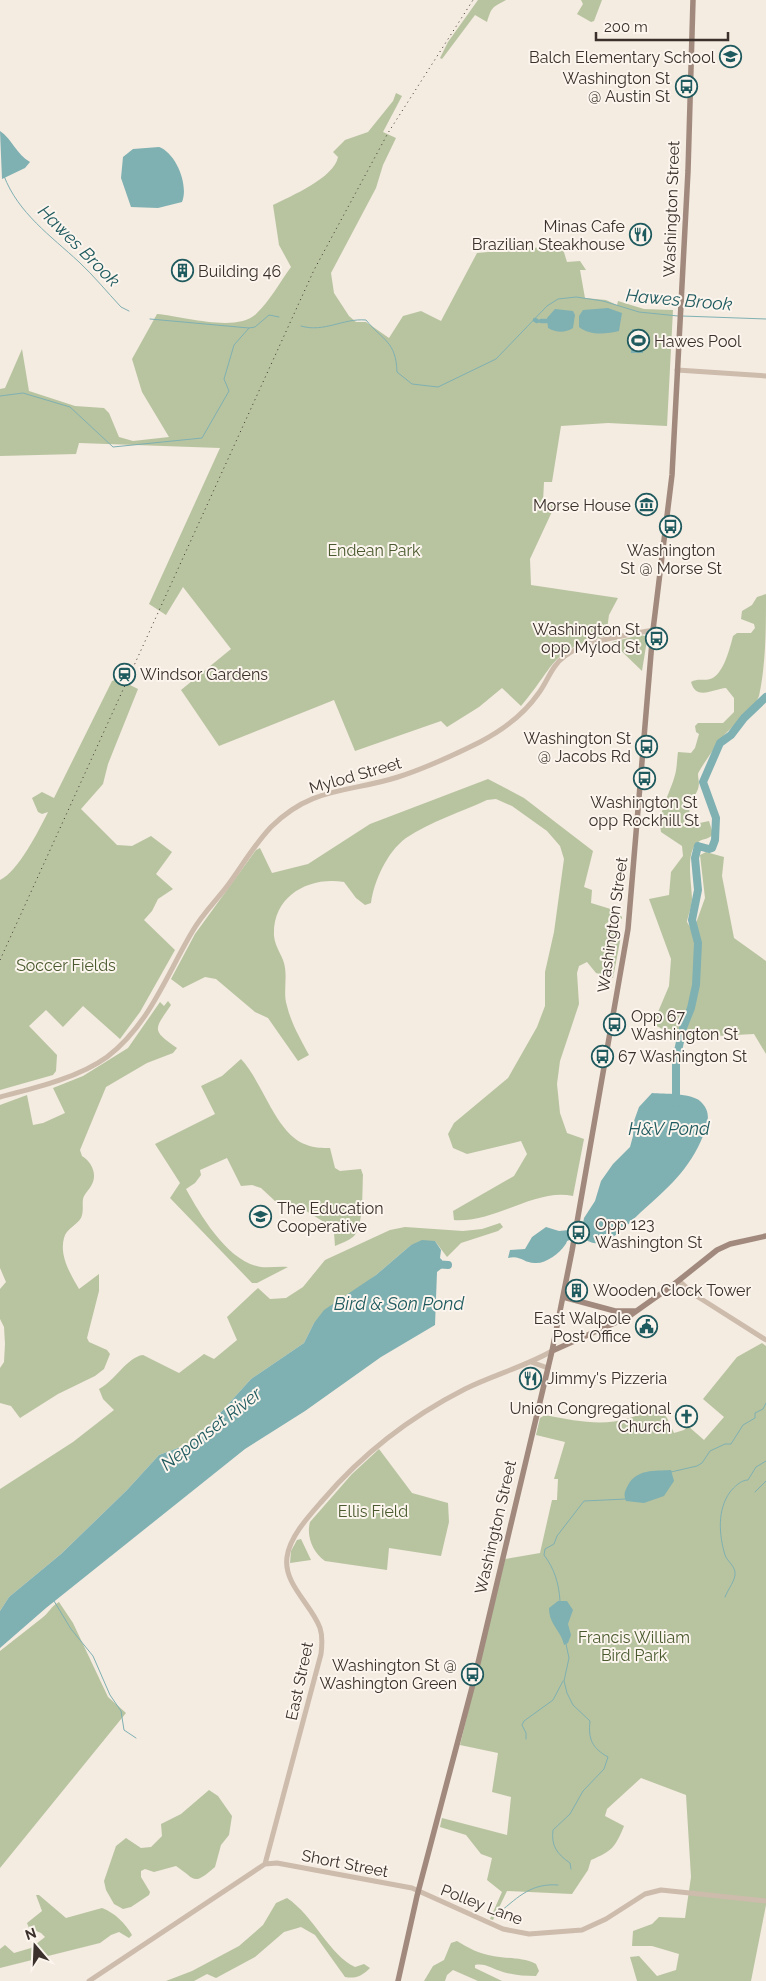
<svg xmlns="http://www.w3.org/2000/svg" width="766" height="1981" viewBox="0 0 766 1981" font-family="Raleway,sans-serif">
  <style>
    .green { fill: #b8c4a0 }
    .water { fill: #7fb0b2 }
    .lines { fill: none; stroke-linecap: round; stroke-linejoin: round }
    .stream { stroke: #7fb0b2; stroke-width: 1 }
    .canal { stroke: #7fb0b2; stroke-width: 4.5 }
    .river { stroke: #7fb0b2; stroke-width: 8 }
    .tertiary { stroke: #cdbbac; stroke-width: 5 }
    .secondary { stroke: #a18a7d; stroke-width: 5.5 }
    .rail { stroke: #3b302b; stroke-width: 1; stroke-dasharray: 1 4; stroke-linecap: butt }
    .labels { text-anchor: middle; stroke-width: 4; stroke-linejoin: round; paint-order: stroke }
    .poi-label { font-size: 16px; fill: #3b302b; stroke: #fbf5ee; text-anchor: end }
    .street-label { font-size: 16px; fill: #3b302b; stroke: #fbf5ee }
    .park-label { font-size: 16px; fill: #4a5a2e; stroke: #fbf5ee }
    .water-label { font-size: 18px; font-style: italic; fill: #1f5a5e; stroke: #fbf5ee }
  </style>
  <rect width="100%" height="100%" fill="#f4ebe1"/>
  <path class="green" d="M478 0H506C491 8 492 7 487 22L475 15 442 59 440 58 448 42Z
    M581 0H602L594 21 591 22 577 14 583 4Z
    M396 93 402 96 383 132 396 138 383 165 376 188 331 273 334 293 349 316 356 322H366L389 338 403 316 421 311 441 321 477 253 544 247 563 249 567 262 580 261 586 270H580L585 298 606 300 617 305 618 301 644 309 673 310 667 426 608 423 561 426 552 482H544L543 502 556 503 530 559 531 585 618 598 609 615 606 636C549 650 555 667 521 706L502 688 479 707 447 727 441 721 355 751 334 700 219 746 181 690 231 649 183 587 166 615 149 604 220 448 79 443 76 454 0 456V389L5 388 22 349 29 391 75 406 104 408 109 413 119 437 133 441 169 437 142 392 132 359 157 314C183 316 236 333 256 314 270 301 280 282 291 267L279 245 273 205C291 196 334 178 338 157L333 152 345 140 368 132 393 101Z
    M766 594C766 628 766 664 759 696 752 713 732 725 721 739 717 744 699 770 698 774 698 779 700 783 698 789 693 801 683 812 695 824L709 821 713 834C709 840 702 838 697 843 685 854 692 885 692 899 692 906 688 915 687 922L702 946 696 923 705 898 700 855 706 852 724 857 722 876 734 938 766 961V1054L754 1034 679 1038 653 1024 669 986 671 959 649 899 669 895 671 872 683 856 682 846 661 832C657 812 670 794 675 775 677 768 677 759 678 752L691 753 695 748 699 734 696 732 695 726 698 723H723L734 712V698L726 688C713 689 696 701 691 682 698 678 702 681 710 679 723 676 730 648 733 636L737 633H751L755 628 754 624 741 619 742 611 752 605 757 597Z
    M640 635 645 636 647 640 642 671 612 642Z
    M118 679 138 689 108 764 103 784 81 809 117 845 132 846 151 836 172 852 156 874 173 889 158 899 152 911 144 920 175 950 140 1012 120 1039 83 1006 63 1027 46 1010 29 1026 57 1055 56 1071 53 1075 0 1090V880C18 872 39 830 48 812L42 814 38 812 32 798 42 792 54 798 112 681Z
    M488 779 524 798 593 851 584 887 592 890 591 903 614 910 622 917V919L614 916 605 925 606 929 621 936 613 978 596 973 587 962 579 966 577 973 579 1004 560 1061 557 1084 560 1113 567 1133 584 1139 573 1196C535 1188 496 1223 454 1220L453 1211 514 1176 527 1154 521 1141 467 1154 453 1148 448 1134 454 1123 508 1078 537 1027 545 1006V972L554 932 564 859 560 846 547 831 512 806 496 799 487 800C461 812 430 822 406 838 387 852 374 881 371 903L365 905 356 898 344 882C309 876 272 896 274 936 275 948 284 957 285 968 287 981 283 994 287 1006 291 1023 301 1040 309 1055L298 1061 268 1018 255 1012 216 979 205 977 183 988 171 979 195 934 256 850 260 848 272 873 308 864 370 824Z
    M168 1001 171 1005C154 1030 151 1030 177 1048L173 1053 147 1063 106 1087 80 1150 82 1156C92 1162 98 1175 91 1186 89 1190 84 1194 83 1199 82 1205 84 1211 81 1218 77 1225 66 1229 64 1238 59 1256 71 1275 79 1289L99 1274V1291L87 1338 89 1342 107 1350 110 1354 104 1369 95 1376 58 1394 20 1418 11 1406 0 1403V1368L4 1362 5 1344 4 1327 0 1319V1289L6 1282 0 1268V1105L27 1095 33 1125 43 1123 65 1113 53 1088 83 1076 128 1048 160 1002 164 1006Z
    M241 1059C263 1082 276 1135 307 1145 314 1148 323 1148 330 1148L335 1168 340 1171 361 1169 363 1175C362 1189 364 1228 353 1237 348 1241 341 1243 335 1246L334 1233 329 1225 298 1206 275 1201 261 1188 252 1185 241 1186 227 1158 200 1170 201 1175 195 1183 186 1189C201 1216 228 1262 261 1267 270 1268 279 1266 288 1267L257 1283H252L170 1198 180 1183 155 1144 215 1114 201 1086 222 1076Z
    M500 1223 503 1227 498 1231 461 1243 447 1257 435 1241 411 1245 376 1275 314 1323 304 1343 251 1379 194 1442 159 1455 127 1490 61 1554 9 1597 0 1611V1489L73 1442 114 1410 103 1399 99 1389C115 1381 127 1357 143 1355L179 1373 204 1354 214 1359 237 1340 227 1317 258 1288 270 1299 286 1298 303 1287 325 1260 390 1230 405 1227 463 1231 482 1229Z
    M762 1343 766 1346V1905L751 1981H637L630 1957 639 1956 657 1976 676 1970 679 1954 652 1946H632L633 1931 652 1924 659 1917 685 1918 691 1877 686 1795 641 1778 607 1809 605 1816 624 1826C615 1848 612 1851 591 1860L588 1870 572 1894 507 1891 493 1920 490 1919 502 1892 487 1880 492 1858 481 1854 466 1835 440 1827 442 1818 507 1835 511 1797 492 1792 498 1753 460 1745 505 1559 540 1553 552 1500H557L558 1479H554L565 1442 536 1435 540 1418 545 1415C586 1423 620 1430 656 1405L667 1418 674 1433 684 1430 688 1426 704 1440 724 1417 703 1399 737 1357Z
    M379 1449 412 1493 448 1503 449 1522 441 1556 389 1548 387 1570 325 1561C313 1553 306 1536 310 1522L352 1474Z
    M301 1539 311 1560 290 1563 291 1551 297 1540Z
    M59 1602 73 1623 108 1697 126 1713 0 1868V1651C14 1640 28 1629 42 1618 49 1613 51 1606 59 1602Z
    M209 1790 218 1796 232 1816 229 1835 221 1845 215 1867C192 1887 196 1879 176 1866L154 1872 145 1869 141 1871V1877L150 1892 149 1895 131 1907 123 1909 114 1904 106 1890 104 1881 116 1846 126 1838 141 1848 151 1847 162 1836 161 1824 181 1814Z
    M36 1895H39L66 1918 102 1908C115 1913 125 1923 132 1935L129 1938 119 1932 111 1935 100 1943 0 1968V1949L5 1945 14 1953 31 1948 45 1937 41 1933 29 1928 27 1923 42 1911Z
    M287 1898C314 1916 330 1956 355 1967L364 1964 370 1968C362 1976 356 1979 345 1977L315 1935 301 1927 284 1932 255 1957 216 1978 207 1974 194 1981H166L192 1971 239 1946 263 1925 276 1903Z
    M457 1941C468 1948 480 1954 493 1956 509 1959 522 1957 536 1964L539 1971 536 1976C524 1976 514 1975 503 1972 492 1969 486 1963 475 1965V1968L502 1981H478L453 1970 447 1975 445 1981H424L433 1966 444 1960 451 1943Z"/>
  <path class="water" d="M0 131C13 140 16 154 30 162L25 168 2 179Z
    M159 147C176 153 189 185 182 202L158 208 131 207 121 178 123 157 133 149Z
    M608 308 622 313 619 331C607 334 590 336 579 327V316L583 310Z
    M555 309 573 311 575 315 573 328C565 333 557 333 548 328L547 318Z
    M632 329 645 330 643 353H631Z
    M652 1093C664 1094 691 1093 700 1101 712 1112 708 1123 703 1136 690 1169 667 1189 641 1212 629 1223 614 1241 598 1243 591 1244 586 1240 581 1236L584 1218 595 1201 601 1181 613 1164 630 1147 633 1136 634 1121 639 1107Z
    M546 1227 559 1231 569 1230C568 1234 568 1242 565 1245 559 1254 545 1264 535 1263 523 1263 521 1255 508 1258L510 1250 525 1249 532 1237Z
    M422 1240 435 1241 441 1250 440 1258 442 1260V1268L437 1272 435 1325 381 1357 305 1411 245 1449 46 1608 0 1648V1611L9 1597 61 1554 127 1490 159 1455 194 1442 251 1379 304 1343 314 1323 324 1310 376 1275 411 1245Z
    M671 1470 674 1481 664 1496 644 1503 626 1501C623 1494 625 1491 628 1485 637 1469 654 1471 671 1470Z
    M558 1601H567L573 1610 568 1624 571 1635 568 1643 564 1645C561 1630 549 1625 549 1608Z"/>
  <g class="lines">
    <path class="stream" d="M4 176C18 213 51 236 79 262 94 276 107 292 121 307L129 311
      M682 316 766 319
      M150 319 249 328 255 327 269 315 279 317
      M301 326C324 333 343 318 366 320 383 341 396 341 397 372L412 384 438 387 496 359 547 306 558 299 576 297 603 301 639 312 678 316
      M0 396 23 393 70 407 113 447 202 438 229 391 224 379 234 345 249 328
      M671 1472 697 1466 702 1463 710 1451 725 1444H731L743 1425 755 1418V1413L763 1409 766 1403
      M755 1492 766 1481
      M725 1597C728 1589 736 1580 735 1572 734 1565 727 1561 725 1555 719 1535 717 1510 730 1492 734 1487 741 1480 748 1480L756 1467 766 1461
      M54 1601 71 1629 93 1656 110 1695 121 1711 124 1730 136 1738
      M560 1601C559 1583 554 1568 544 1555L545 1549 554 1544 557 1536 584 1501 626 1499
      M566 1644 569 1658 564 1681 567 1693 573 1705 590 1721C588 1739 592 1748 608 1757L604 1769 583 1791 570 1814 553 1830C551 1846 557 1854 570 1863L571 1869
      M526 1739V1733L522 1725 524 1721 553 1700 563 1681
      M500 1912C519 1896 532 1883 558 1885"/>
    <path class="canal" d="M535 320 537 321
      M541 321H552"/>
    <path class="river" d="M676 1103V1060L683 1028 691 1008 696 985 698 943 692 920 698 890 695 858 698 846 709 849 712 848 715 840 716 818 703 782 720 743 731 735 744 718 766 697
      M559 1240 590 1227
      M434 1264 448 1265"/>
    <path class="tertiary" d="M677 370 766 376
      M0 1097C35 1088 78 1078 107 1057 149 1025 166 976 192 932 202 914 216 901 228 885 242 866 254 845 271 827 312 786 348 793 398 777 426 768 454 755 480 742 501 731 524 714 538 694 548 681 551 666 565 656 588 639 625 636 653 630
      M679 1281 695 1295 766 1340
      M531 1362 548 1368
      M265 1864 277 1863 412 1888 503 1929 529 1934 582 1930 606 1919 645 1894 661 1890 766 1901
      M89 1981 265 1864 321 1654C322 1646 323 1637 320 1628 312 1605 283 1584 287 1557 290 1536 309 1516 323 1500 363 1453 410 1417 465 1389 493 1375 524 1367 552 1351"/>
    <path class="secondary" d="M563 1297 615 1311H636
      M552 1351 628 1317 673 1285 717 1250 730 1244 766 1236
      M398 1981 417 1896 474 1680 552 1351 572 1251 628 929 653 630 672 475 688 171 693 0"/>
    <path class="rail" d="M0 960 314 270 388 133 473 0"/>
  </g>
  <defs>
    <symbol id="school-ring" viewBox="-11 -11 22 22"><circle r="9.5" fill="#fbf5ee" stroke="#1f5a5e" stroke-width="1.5"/><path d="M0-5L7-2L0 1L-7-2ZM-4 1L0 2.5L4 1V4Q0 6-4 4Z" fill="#1f5a5e"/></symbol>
    <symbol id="bus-ring" viewBox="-11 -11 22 22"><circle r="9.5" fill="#fbf5ee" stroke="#1f5a5e" stroke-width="1.5"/><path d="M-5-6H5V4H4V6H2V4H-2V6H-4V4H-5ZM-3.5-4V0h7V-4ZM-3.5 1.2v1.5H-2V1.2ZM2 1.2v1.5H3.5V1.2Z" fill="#1f5a5e"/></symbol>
    <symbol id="restaurant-ring" viewBox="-11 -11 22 22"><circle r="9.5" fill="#fbf5ee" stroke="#1f5a5e" stroke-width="1.5"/><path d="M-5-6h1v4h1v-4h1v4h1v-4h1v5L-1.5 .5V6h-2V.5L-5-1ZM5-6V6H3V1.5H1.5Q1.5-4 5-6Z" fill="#1f5a5e"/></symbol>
    <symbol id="building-ring" viewBox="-11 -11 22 22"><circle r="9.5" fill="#fbf5ee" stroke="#1f5a5e" stroke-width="1.5"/><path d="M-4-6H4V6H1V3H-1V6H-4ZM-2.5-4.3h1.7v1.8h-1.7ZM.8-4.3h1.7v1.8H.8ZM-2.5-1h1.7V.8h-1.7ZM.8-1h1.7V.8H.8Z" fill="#1f5a5e"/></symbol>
    <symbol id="stadium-ring" viewBox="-11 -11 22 22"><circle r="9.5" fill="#fbf5ee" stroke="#1f5a5e" stroke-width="1.5"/><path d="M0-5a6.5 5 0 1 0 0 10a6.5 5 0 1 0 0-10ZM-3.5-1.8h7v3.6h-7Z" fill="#1f5a5e"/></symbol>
    <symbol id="museum-ring" viewBox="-11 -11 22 22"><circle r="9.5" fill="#fbf5ee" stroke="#1f5a5e" stroke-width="1.5"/><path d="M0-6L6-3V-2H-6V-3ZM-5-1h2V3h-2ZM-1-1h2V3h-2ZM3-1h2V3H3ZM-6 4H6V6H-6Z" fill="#1f5a5e"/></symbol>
    <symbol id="station-ring" viewBox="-11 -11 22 22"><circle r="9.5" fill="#fbf5ee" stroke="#1f5a5e" stroke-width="1.5"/><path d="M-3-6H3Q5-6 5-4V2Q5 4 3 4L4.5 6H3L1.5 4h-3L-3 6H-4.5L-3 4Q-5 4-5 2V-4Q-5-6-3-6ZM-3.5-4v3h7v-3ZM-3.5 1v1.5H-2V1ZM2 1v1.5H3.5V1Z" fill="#1f5a5e"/></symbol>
    <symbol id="civic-ring" viewBox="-11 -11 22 22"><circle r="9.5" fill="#fbf5ee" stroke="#1f5a5e" stroke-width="1.5"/><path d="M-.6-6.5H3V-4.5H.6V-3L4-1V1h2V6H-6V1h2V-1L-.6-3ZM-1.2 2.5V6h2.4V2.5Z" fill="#1f5a5e"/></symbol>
    <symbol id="church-ring" viewBox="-11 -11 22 22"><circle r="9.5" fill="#fbf5ee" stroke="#1f5a5e" stroke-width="1.5"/><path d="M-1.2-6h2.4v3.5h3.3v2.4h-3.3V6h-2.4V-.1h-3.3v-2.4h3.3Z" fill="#1f5a5e"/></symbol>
  </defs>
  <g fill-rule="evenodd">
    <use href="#school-ring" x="718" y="44" width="25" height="25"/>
    <use href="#bus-ring" x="674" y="74" width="25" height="25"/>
    <use href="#restaurant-ring" x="628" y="222" width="25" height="25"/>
    <use href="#building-ring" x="170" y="258" width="25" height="25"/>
    <use href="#stadium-ring" x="626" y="328" width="25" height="25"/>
    <use href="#museum-ring" x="634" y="492" width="25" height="25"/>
    <use href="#bus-ring" x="658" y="514" width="25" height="25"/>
    <use href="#bus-ring" x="644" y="626" width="25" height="25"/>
    <use href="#station-ring" x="112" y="662" width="25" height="25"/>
    <use href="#bus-ring" x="634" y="734" width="25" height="25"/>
    <use href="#bus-ring" x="632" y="766" width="25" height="25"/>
    <use href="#bus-ring" x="602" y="1012" width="25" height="25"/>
    <use href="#bus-ring" x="590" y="1044" width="25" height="25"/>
    <use href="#school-ring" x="248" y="1204" width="25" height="25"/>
    <use href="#bus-ring" x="566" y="1220" width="25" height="25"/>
    <use href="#building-ring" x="564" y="1278" width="25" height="25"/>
    <use href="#civic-ring" x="634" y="1314" width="25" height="25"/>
    <use href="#restaurant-ring" x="518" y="1366" width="25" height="25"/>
    <use href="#church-ring" x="674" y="1404" width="25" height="25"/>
    <use href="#bus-ring" x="460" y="1662" width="25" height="25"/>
  </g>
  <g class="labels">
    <g class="poi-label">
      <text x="715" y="63">Balch Elementary School</text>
      <text x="670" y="84">Washington St<tspan x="670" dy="18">@ Austin St</tspan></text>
      <text x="625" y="232">Minas Cafe<tspan x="625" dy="18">Brazilian Steakhouse</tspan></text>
      <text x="198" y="277" text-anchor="start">Building 46</text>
      <text x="654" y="347" text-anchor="start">Hawes Pool</text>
      <text x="631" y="511">Morse House</text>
      <text x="671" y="556" text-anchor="middle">Washington<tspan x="671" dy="18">St @ Morse St</tspan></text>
      <text x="640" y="635">Washington St<tspan x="640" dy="18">opp Mylod St</tspan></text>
      <text x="140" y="680" text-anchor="start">Windsor Gardens</text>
      <text x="631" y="744">Washington St<tspan x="631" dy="18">@ Jacobs Rd</tspan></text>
      <text x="644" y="808" text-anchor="middle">Washington St<tspan x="644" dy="18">opp Rockhill St</tspan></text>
      <text x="631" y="1022" text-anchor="start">Opp 67<tspan x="631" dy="18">Washington St</tspan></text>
      <text x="618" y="1062" text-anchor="start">67 Washington St</text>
      <text x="277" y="1214" text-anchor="start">The Education<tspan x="277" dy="18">Cooperative</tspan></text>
      <text x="595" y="1230" text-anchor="start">Opp 123<tspan x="595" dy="18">Washington St</tspan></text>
      <text x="593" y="1296" text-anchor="start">Wooden Clock Tower</text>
      <text x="631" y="1324">East Walpole<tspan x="631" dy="18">Post Office</tspan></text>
      <text x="547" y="1384" text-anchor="start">Jimmy's Pizzeria</text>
      <text x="671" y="1414">Union Congregational<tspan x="671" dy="18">Church</tspan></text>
      <text x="457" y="1671">Washington St @<tspan x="457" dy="18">Washington Green</tspan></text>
    </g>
    <g class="street-label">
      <text transform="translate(671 209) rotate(-88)" y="6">Washington Street</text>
      <text transform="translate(355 775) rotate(-16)" y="6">Mylod Street</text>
      <text transform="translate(612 925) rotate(-82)" y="6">Washington Street</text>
      <text transform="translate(495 1527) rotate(-77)" y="6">Washington Street</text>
      <text transform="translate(299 1681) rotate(-78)" y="6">East Street</text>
      <text transform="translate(345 1863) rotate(11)" y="6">Short Street</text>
      <text transform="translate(482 1904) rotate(21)" y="6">Polley Lane</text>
    </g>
    <g class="park-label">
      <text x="374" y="556">Endean Park</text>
      <text x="66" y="971">Soccer Fields</text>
      <text x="373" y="1517">Ellis Field</text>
      <text x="634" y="1643">Francis William<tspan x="634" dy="18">Bird Park</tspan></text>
    </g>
    <g class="water-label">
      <text transform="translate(79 246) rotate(45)" y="6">Hawes Brook</text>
      <text transform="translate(679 300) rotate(5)" y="6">Hawes Brook</text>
      <text x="669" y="1135">H&amp;V Pond</text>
      <text x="399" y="1310">Bird &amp; Son Pond</text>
      <text transform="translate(211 1429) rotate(-38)" y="6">Neponset River</text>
    </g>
  </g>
  <g transform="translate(35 1946) rotate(341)" stroke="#fbf5ee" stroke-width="4" paint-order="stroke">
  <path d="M0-4L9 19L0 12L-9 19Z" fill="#3b302b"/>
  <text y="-8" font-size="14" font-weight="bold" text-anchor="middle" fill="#3b302b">N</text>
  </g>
  <path d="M596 32v8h132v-8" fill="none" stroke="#3b302b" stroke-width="2.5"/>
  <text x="604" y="32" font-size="15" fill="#3b302b" stroke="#fbf5ee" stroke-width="4" paint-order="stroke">200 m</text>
</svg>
